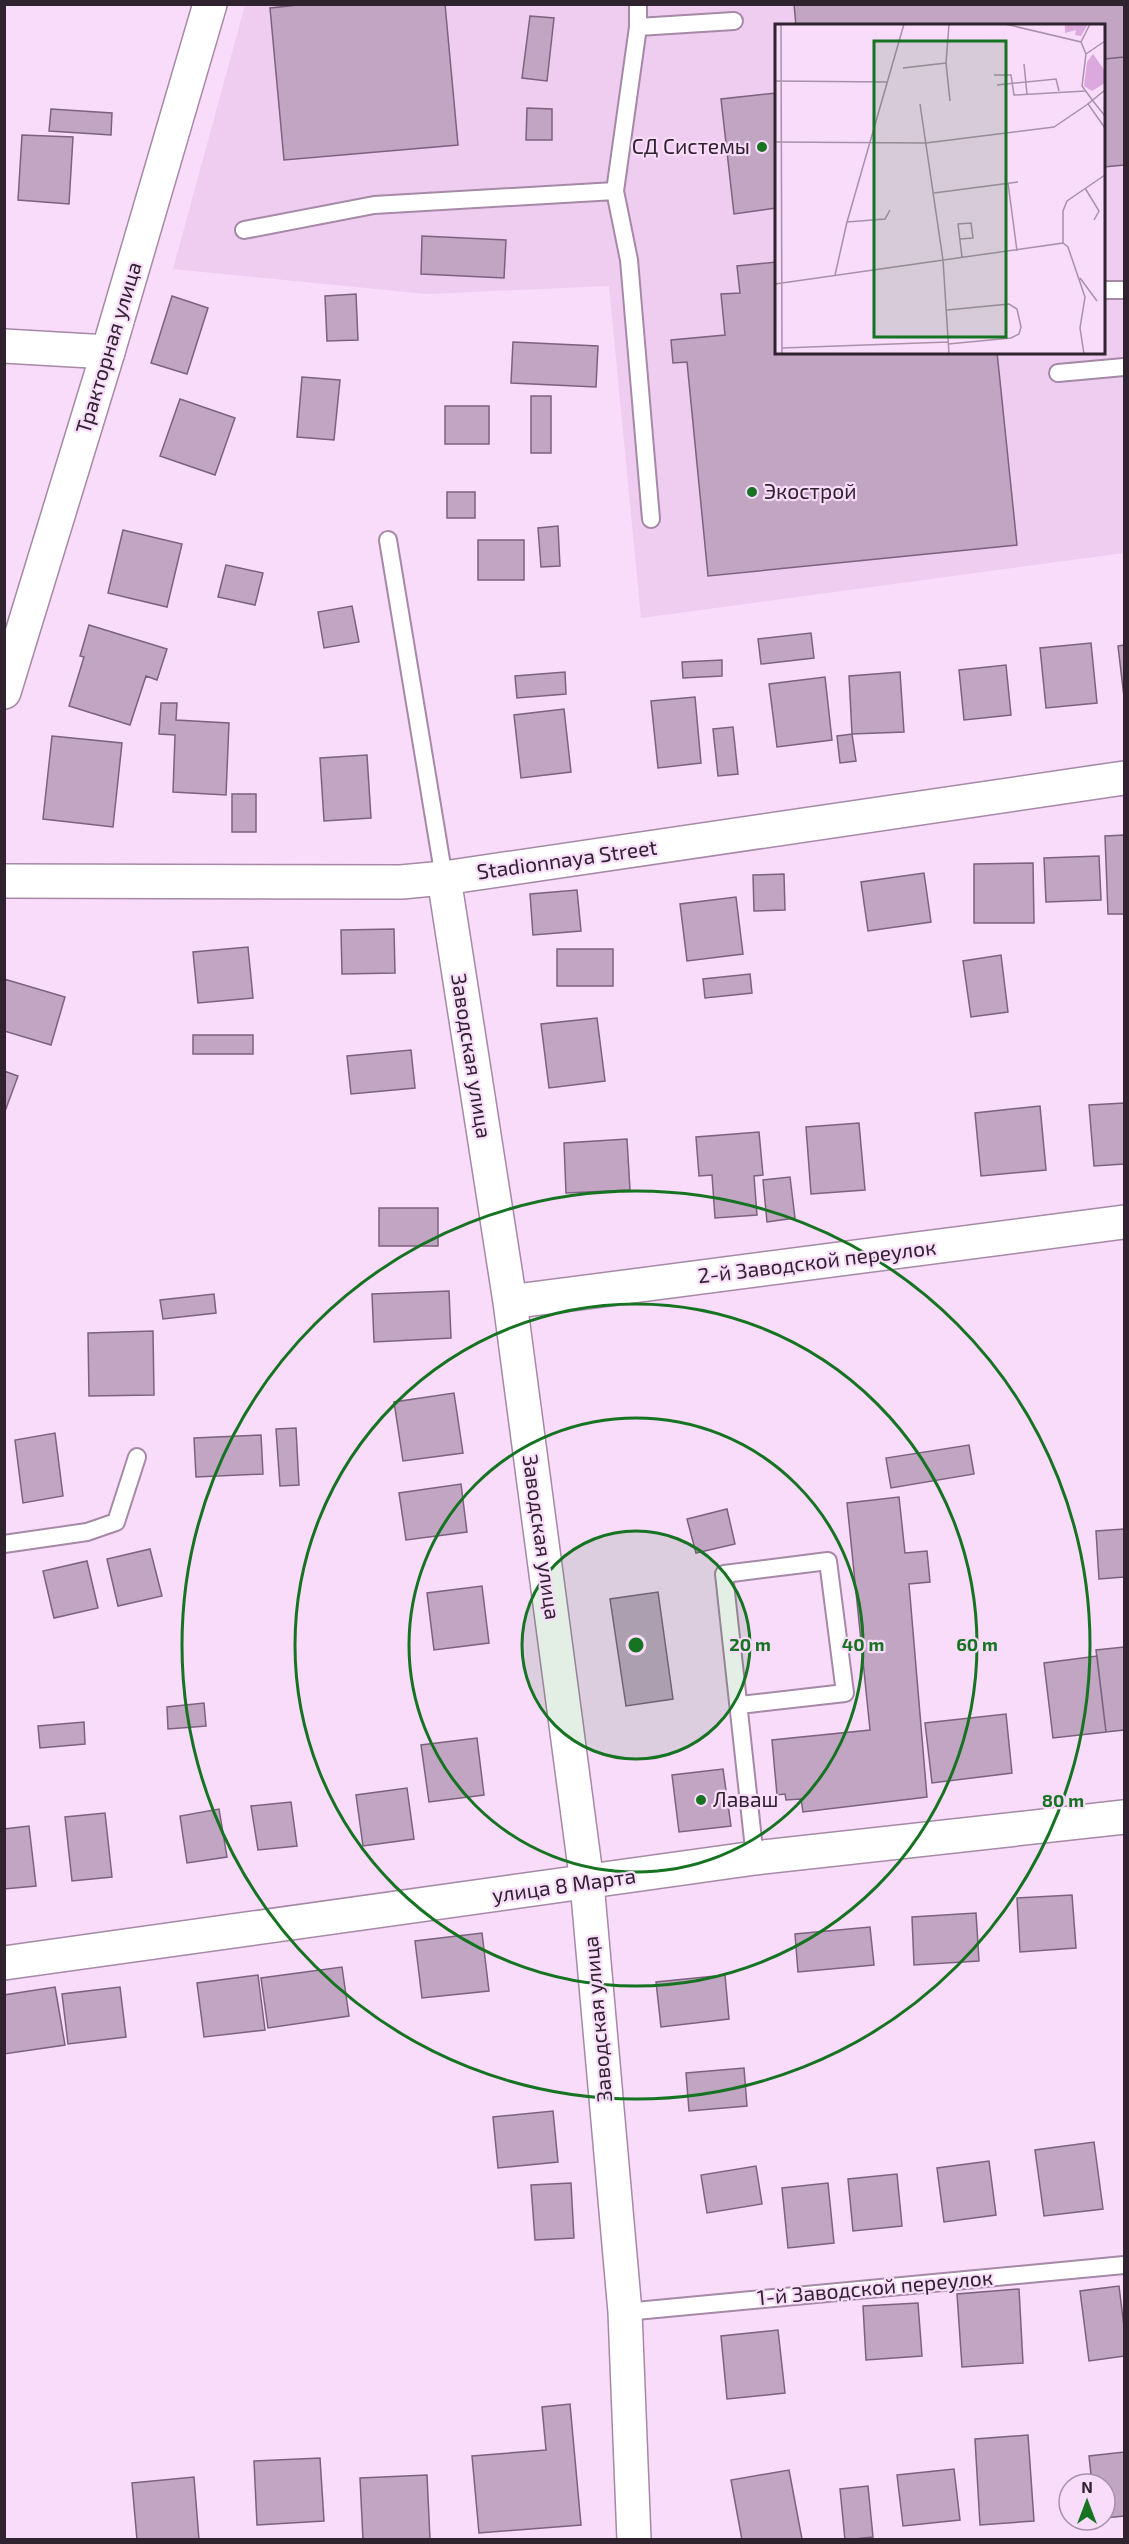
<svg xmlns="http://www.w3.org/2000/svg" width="1129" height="2544" viewBox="0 0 1129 2544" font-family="'Exo 2',sans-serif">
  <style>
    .built { fill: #efcdf1; fill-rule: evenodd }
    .building { fill: #c1a5c3; stroke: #7c627d; stroke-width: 1.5 }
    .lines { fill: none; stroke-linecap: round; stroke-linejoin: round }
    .lane-casing { stroke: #a589a6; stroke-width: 20 }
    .street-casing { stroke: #a589a6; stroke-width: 36 }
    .secondary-casing { stroke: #a589a6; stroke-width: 36 }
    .lane { stroke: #fff; stroke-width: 16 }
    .street { stroke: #fff; stroke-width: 33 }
    .secondary { stroke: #fff; stroke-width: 33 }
    .ring { fill: none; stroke: #157322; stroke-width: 3 }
    .poi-dot { fill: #157322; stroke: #f9dbfa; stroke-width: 2 }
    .labels { text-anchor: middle; stroke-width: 4.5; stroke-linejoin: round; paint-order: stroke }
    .poi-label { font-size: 21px; fill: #2e232f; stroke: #f9dbfa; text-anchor: start }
    .street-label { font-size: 21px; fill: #2e232f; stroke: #f9dbfa }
    .inset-road { fill: none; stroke: #a891a9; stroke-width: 1.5 }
    .view { fill: #157322; fill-opacity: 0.15; stroke: #157322; stroke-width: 3 }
    .inset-edge { fill: none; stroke: #2e232f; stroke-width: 3 }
    .centre { fill: #157322; stroke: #f9dbfa; stroke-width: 3 }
    .ring-label { font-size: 18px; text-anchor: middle; font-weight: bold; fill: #157322; stroke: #f9dbfa; stroke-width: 4.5; stroke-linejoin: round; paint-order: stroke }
  </style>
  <rect width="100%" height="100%" fill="#f9dbfa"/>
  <path class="built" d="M245 5H1124V553L641 618 609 286 427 294 173 269ZM776 26H1104V352H776Z"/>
  <path class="building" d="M307 4H445L458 145 284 160 270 8Z
    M794 4H1124V57L1104 59V26H796Z
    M530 16 554 18 547 81 522 78Z
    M1124 57V165L1104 167V59Z
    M776 93V208L734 214 721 99Z
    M527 108 552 109V140H526Z
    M51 109 112 113 111 135 49 131Z
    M22 135 73 137 69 204 18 200Z
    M422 236 506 240 504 278 421 274Z
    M776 262V352H997L1017 545 708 576 687 362 673 363 671 340 725 335 721 294 740 293 737 266Z
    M356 294 358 340 327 341 325 296Z
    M172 296 208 308 187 374 151 363Z
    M513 342 598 346 596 387 511 383Z
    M302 377 340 380 334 440 297 437Z
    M531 396H551V453H531Z
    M180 399 235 418 215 475 160 456Z
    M445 406H489V444H445Z
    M447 492H475V518H447Z
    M558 526 560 566 541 567 538 528Z
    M123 530 182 544 167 607 108 593Z
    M478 540H524V580H478Z
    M226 565 263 573 255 605 218 597Z
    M352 606 359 642 324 648 318 612Z
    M89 625 167 649 157 680 146 676 130 725 69 706 84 657 80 656Z
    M811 633 814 658 761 664 758 639Z
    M1091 643 1097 703 1046 708 1040 648Z
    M1124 645V697L1118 646Z
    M722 660V676L683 678 682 662Z
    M1006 665 1011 715 964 720 959 670Z
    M565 672 566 694 517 698 515 676Z
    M900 672 904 732 852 734 849 676Z
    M825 677 832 740 777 747 769 684Z
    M695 697 701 763 658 768 651 701Z
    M161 703H177L176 720 229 723 226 795 173 792 175 735 159 734Z
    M564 709 571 772 521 778 514 715Z
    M733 727 738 774 718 776 713 729Z
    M852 734 856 761 840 763 837 736Z
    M52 736 122 743 113 827 43 819Z
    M367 755 371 818 324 821 320 758Z
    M232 794H256V832H232Z
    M1124 835V914H1108L1105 836Z
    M1099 856 1101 900 1046 902 1044 858Z
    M1033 863 1034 923H974V864Z
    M924 873 931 922 868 931 861 882Z
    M784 874 785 910 754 911 753 875Z
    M577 890 581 931 533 935 530 894Z
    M736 897 743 954 687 961 680 904Z
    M394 929 395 973 342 974 341 930Z
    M248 947 253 998 198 1003 193 952Z
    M557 949H613V986H557Z
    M1001 955 1008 1012 971 1017 963 961Z
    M750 974 752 993 705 998 703 979Z
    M4 979 65 997 51 1045 4 1031Z
    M597 1018 605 1081 549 1088 541 1024Z
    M193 1035H253V1054H193Z
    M411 1050 415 1088 351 1094 347 1056Z
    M4 1071 18 1076 4 1114Z
    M1124 1103V1164L1094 1166 1089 1105Z
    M1040 1106 1046 1170 981 1176 975 1113Z
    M859 1123 865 1190 811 1194 806 1127Z
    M759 1132 763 1175 754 1176 757 1215 715 1218 712 1175 699 1176 696 1137Z
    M627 1139 630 1190 566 1193 564 1143Z
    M790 1177 795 1218 767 1222 763 1180Z
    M379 1208H438V1246H379Z
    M449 1291 451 1338 374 1342 372 1294Z
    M214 1294 216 1313 163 1319 160 1300Z
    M153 1331 154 1395 89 1396 88 1333Z
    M454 1393 463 1453 403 1461 394 1402Z
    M296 1428 299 1485 280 1486 276 1429Z
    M55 1433 63 1496 23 1503 15 1440Z
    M261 1435 263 1474 196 1477 194 1438Z
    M969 1445 974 1474 891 1488 886 1458Z
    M461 1484 467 1532 406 1540 399 1493Z
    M899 1497 905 1553 927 1551 930 1582 909 1584 927 1797 803 1812 801 1799 786 1800 785 1794 777 1795 772 1740 870 1730 847 1503Z
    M727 1509 735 1544 696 1553 687 1519Z
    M1124 1529V1577L1099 1579 1096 1531Z
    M150 1549 162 1596 118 1606 107 1559Z
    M87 1561 98 1608 54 1618 43 1571Z
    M482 1586 489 1643 434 1650 427 1593Z
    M658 1592 673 1699 626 1706 610 1599Z
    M1124 1647V1730L1106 1732 1096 1650Z
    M1097 1656 1106 1732 1053 1738 1044 1663Z
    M204 1703 206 1726 168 1729 167 1707Z
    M1006 1714 1012 1773 932 1783 925 1723Z
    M84 1722 85 1744 40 1748 38 1726Z
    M477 1738 484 1795 429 1802 421 1745Z
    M723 1769 731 1826 679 1832 672 1775Z
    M407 1788 414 1839 363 1846 356 1795Z
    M291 1802 297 1846 258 1850 251 1806Z
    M219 1809 227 1857 187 1863 180 1816Z
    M105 1813 112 1877 72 1881 65 1817Z
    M29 1826 36 1886 4 1889V1829Z
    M1072 1895 1076 1948 1020 1952 1017 1898Z
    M976 1913 979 1961 914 1965 912 1917Z
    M870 1927 874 1965 798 1972 795 1934Z
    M482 1933 489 1991 422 1998 415 1941Z
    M342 1967 349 2016 268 2028 261 1978Z
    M258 1975 265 2030 204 2037 197 1983Z
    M725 1975 729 2019 661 2027 656 1982Z
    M55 1987 65 2045 4 2054V1995Z
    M120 1987 126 2037 68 2044 62 1994Z
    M744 2068 747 2106 689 2111 686 2073Z
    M553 2111 558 2162 498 2168 493 2117Z
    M1094 2142 1103 2209 1044 2216 1035 2150Z
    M989 2161 996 2215 944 2222 937 2168Z
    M756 2166 762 2204 707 2213 701 2175Z
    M897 2174 902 2226 853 2231 848 2179Z
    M571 2183 574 2238 535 2240 531 2185Z
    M828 2183 834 2243 788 2248 782 2188Z
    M1119 2286 1124 2327V2356L1089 2361 1080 2291Z
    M1019 2289 1023 2363 962 2367 957 2294Z
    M918 2303 922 2356 866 2360 863 2306Z
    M778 2330 785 2393 727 2399 721 2336Z
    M570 2404 581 2525 479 2533 472 2456 546 2450 542 2407Z
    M1028 2435 1034 2521 980 2525 975 2439Z
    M1124 2452V2516L1105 2518V2484H1092L1089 2456Z
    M320 2458 324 2521 257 2525 254 2461Z
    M954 2469 960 2520 903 2526 897 2475Z
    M789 2470 802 2539 742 2540 731 2480Z
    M427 2475 430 2539 363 2540 360 2478Z
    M194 2477 199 2540H137L132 2483Z
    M868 2486 873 2537 845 2540 840 2489Z"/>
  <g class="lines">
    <defs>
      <path id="lane" d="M638 4V27L615 191 629 260 651 519
        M638 27 734 21
        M244 230 374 205 615 191
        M1104 290H1124
        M1058 373 1124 367
        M388 540 444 878
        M4 1544 87 1532 116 1522 137 1457
        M740 1705 845 1693 828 1561 724 1574 755 1858
        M625 2312 1124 2265"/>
      <path id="street" d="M4 346 108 352
        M444 878 510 1302 587 1883 625 2312 634 2540
        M4 881 401 882 444 878 1124 778
        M510 1302 1124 1222"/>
      <path id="secondary" d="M4 692 108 352 210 4
        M4 1963 755 1858 1124 1817"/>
    </defs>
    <use href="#lane" class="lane-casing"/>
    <use href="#street" class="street-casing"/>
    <use href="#secondary" class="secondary-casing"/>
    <use href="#lane" class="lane"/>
    <use href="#street" class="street"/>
    <use href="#secondary" class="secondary"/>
  </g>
  <circle cx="636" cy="1645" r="114" fill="#157322" fill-opacity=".12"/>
  <g class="ring">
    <circle cx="636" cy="1645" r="114"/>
    <circle cx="636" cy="1645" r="227"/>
    <circle cx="636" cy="1645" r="341"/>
    <circle cx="636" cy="1645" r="454"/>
  </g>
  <g class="poi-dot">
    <circle cx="762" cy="147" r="6"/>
    <circle cx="752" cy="492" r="6"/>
    <circle cx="701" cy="1800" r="6"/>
  </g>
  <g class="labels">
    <g class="poi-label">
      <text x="750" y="154" text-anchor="end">СД Системы</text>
      <text x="764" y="499">Экострой</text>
      <text x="713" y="1807">Лаваш</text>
    </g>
    <g class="street-label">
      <text transform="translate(109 348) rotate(-73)" y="7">Тракторная улица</text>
      <text transform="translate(567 860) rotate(-8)" y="7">Stadionnaya Street</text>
      <text transform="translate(471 1056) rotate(81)" y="7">Заводская улица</text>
      <text transform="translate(817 1262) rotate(-7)" y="7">2-й Заводской переулок</text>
      <text transform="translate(541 1537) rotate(82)" y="7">Заводская улица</text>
      <text transform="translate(564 1886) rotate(-8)" y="7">улица 8 Марта</text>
      <text transform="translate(598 2019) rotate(-95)" y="7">Заводская улица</text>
      <text transform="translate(875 2288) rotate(-5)" y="7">1-й Заводской переулок</text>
    </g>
  </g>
  <g transform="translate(775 24)">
    <rect width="330" height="330" fill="#f9dbfa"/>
    <path d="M290 0 304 1 313 0 306 12 300 11 301 6 290 9ZM318 30 330 47V59L317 67 309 62 312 38Z" fill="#dba9dd"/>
    <path class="inset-road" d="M6 0 7 330M174 0 171 39 175 77M230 0 306 18 311 30 307 62 318 77M306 18 315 0M311 30 330 17M249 40 252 70M128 44 171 39M219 51H236L239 71 310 67M0 57 112 58M222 61 281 55 284 67M330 66 313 80 330 104M318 77 330 92M145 80 168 236 174 330M0 118 151 119 279 103 313 80M233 159 242 227M310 164 324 187 319 196M159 169 243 158M72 198 110 195 115 186M185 215 198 214 196 199 183 200 187 233M288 219 293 223 310 273 305 304 309 330M60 251 72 198 129 0M305 254 322 277M0 260 288 219V187L292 177 330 151M172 286 234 280 242 285 246 303 244 310 236 314 173 320M7 324 173 318"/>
    <path class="view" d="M99 17H231V313H99Z"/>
    <rect width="330" height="330" class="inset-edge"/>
  </g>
  <circle cx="636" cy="1645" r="9" class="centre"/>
  <g class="ring-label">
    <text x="750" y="1651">20 m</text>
    <text x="863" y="1651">40 m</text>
    <text x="977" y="1651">60 m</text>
    <text x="1063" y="1807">80 m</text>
  </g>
  <rect width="1129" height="2544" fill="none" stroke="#2e232f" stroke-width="12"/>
  <g transform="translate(1087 2502)"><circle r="28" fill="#f9dbfa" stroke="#a891a9" stroke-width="1.5"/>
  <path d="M0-4.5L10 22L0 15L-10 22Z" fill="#157322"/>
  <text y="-9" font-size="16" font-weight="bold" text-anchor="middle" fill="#2e232f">N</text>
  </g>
</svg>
